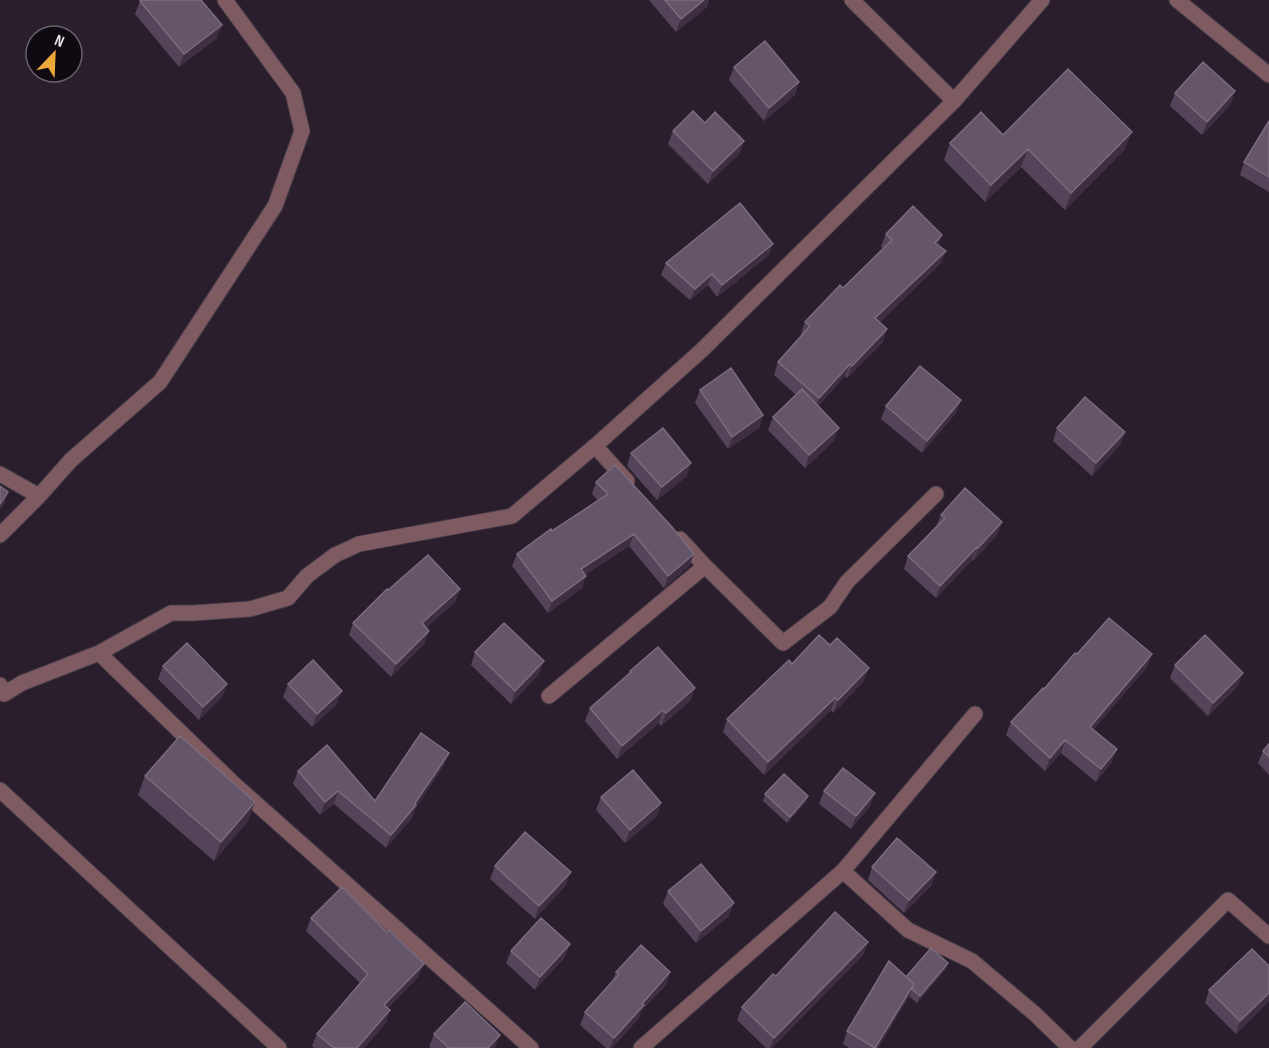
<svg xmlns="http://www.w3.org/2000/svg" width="1269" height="1048" viewBox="0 0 1269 1048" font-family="'Sofia Sans Condensed',sans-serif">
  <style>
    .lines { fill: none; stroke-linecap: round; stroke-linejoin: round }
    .minor-casing { stroke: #453a48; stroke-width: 17 }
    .minor { stroke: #7e5b60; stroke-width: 15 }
    .wall { fill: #544459 }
    .shaded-wall { fill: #3d2e41 }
    .building { fill: #655569; stroke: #7a6b7e; stroke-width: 1.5 }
  </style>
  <rect width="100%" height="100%" fill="#2a1e2d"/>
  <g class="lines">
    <defs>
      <path id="minor" d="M852 0 954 101
        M1177 0 1269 75
        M595 446 627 481
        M0 474 39 496
        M0 535 39 496 71 460 160 382 275 206 302 131 293 93 225 0
        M680 539 705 566 783 643 830 607 847 582 936 494
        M99 653 171 613H193L250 609 288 598 307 576 335 555 359 544 512 516 595 446 702 350 954 101 1042 0
        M0 685 4 694 22 683 99 653 233 783 531 1048
        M549 696 705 566
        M0 790 279 1048
        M843 871 975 714
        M641 1048 843 871 908 930 972 961 1035 1014 1070 1048
        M1080 1048 1228 900 1269 936"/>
    </defs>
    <use href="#minor" class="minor-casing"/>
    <use href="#minor" class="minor"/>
  </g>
  <path class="wall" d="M649 0H709L707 7 676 32Z
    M140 1 217 38 179 67 135 14Z
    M734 67 799 82 795 95 764 121 729 80Z
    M1175 93 1231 104 1202 135 1170 106Z
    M1269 121V192L1240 175 1244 162Z
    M705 123 744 141 739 154 708 184 668 144 673 131Z
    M1003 135 1125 149 1065 210 1021 167 985 202 944 160 950 143Z
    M886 234 939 245 941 263 880 322 883 342 847 378 845 376 818 406 834 441 805 468 768 430 773 417 796 395 774 375 778 362 802 336 801 334 805 322 843 288 883 249 881 246Z
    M769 255 717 297 708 285 690 300 661 275 666 263Z
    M700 390 763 415 759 428 728 449 695 403Z
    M886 406 956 413 922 453 881 419Z
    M1057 428 1125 432 1120 445 1092 476 1053 441Z
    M631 453 687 476 657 500 627 466Z
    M596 482 694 554 689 566 664 588 629 546 585 575 582 588 548 613 512 566 517 554 598 501 592 494Z
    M941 515 1002 522 997 535 973 561 972 560 936 598 904 569 908 556 936 527Z
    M460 589 455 602 426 628 429 631 424 644 391 677 349 635 353 623 388 590Z
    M475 652 539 674 511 704 471 665Z
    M1077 654 1147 667 1093 730 1112 762 1096 782 1061 753 1045 771 1006 735 1011 722Z
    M792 664 864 681 833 713 831 710 764 775 723 732 727 719Z
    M1175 665 1238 686 1208 716 1170 678Z
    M163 666 227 684 222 697 199 720 158 679Z
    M630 671 695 688 690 701 661 726 659 723 617 759 585 721 590 708 629 674Z
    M288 684 337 704 312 727 283 697Z
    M1269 744V775L1258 763 1263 751Z
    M449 753 444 765 415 809 412 818 386 848 334 804 320 815 293 784 298 771 375 801Z
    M145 776 248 821 214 861 138 795Z
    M824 791 870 806 851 829 819 804Z
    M765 794 808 796 806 802 787 823 763 801Z
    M601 797 657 816 625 843 596 810Z
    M495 866 566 885 535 919 490 879Z
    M872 867 932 885 904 913 868 880Z
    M668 891 729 916 696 943 663 904Z
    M311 918 419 976 388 1008 386 1023 364 1048H314L312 1046 317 1034 360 983 306 931Z
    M868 942 863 955 772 1048H766L737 1020 742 1007 776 976Z
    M511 951 565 957 535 990 506 963Z
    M1269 966V1001L1236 1034 1205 1003 1209 990Z
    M946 969 917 1003 909 996 878 1048H849L843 1044 847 1031 906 977Z
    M616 972H670L666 985 641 1011 639 1018 612 1048H606L580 1025 585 1012 613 980Z
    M434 1034 495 1048H431L429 1047Z"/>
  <path class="shaded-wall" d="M704 0H709L707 7 676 32 681 19Z
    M222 25 217 38 179 67 184 54Z
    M799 82 795 95 764 121 769 108Z
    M1235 91 1231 104 1202 135 1207 122Z
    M1132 132 1125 149 1065 210 1071 193Z
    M744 141 739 154 708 184 713 171Z
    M1028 149 1021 167 985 202 991 185Z
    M942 235 938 248 935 243Z
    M773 244 769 255 717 297 722 285Z
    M946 251 941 263 871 331 875 318Z
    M712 274 708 285 690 300 695 289Z
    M887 329 883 342 847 378 852 366Z
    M850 364 845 376 814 411 819 398Z
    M961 400 956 413 922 453 927 441Z
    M763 415 759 428 728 449 732 437Z
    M839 428 834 441 805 468 809 455Z
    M1125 432 1120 445 1092 476 1096 463Z
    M691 463 687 476 657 500 662 487Z
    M8 492 4 505 0 510V504Z
    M1002 522 997 535 973 561 978 548Z
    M634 534 629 546 576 581 581 569Z
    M977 547 972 560 936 598 940 586Z
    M694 554 689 566 664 588 668 576Z
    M586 576 582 588 548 613 552 601Z
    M460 589 455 602 417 636 422 623Z
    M429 631 424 644 391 677 396 664Z
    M1152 654 1147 667 1085 740 1090 727Z
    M544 661 539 674 511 704 515 691Z
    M869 668 864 681 833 713 838 700Z
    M1243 673 1238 686 1208 716 1213 703Z
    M227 684 222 697 199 720 203 707Z
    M695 688 690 701 661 726 666 713Z
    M342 691 337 704 312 727 317 714Z
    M835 698 831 710 764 775 768 762Z
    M663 710 659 723 617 759 622 746Z
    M1065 740 1061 753 1045 771 1050 758Z
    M1117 749 1112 762 1096 782 1101 769Z
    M449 753 444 765 415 809 412 818 386 848 391 835 415 803Z
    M338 791 334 804 320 815 325 802Z
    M875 793 870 806 851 829 856 816Z
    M808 796 806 802 787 823 790 817Z
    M255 802 248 821 214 861 221 842Z
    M661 803 657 816 625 843 630 830Z
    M571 872 566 885 535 919 539 906Z
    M936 872 932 885 904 913 909 900Z
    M734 903 729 916 696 943 701 931Z
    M868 942 863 955 772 1048H770L774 1038Z
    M570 944 565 957 535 990 540 977Z
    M948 963 946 969 917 1003 920 996Z
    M424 964 419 976 379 1018 384 1005Z
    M670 972 666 985 641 1011 639 1018 612 1048H610L614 1038 642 1004Z
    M914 984 909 997 878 1048H875Z
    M1269 993V1001L1236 1034 1240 1021Z
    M390 1010 386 1023 364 1048H357Z
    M500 1035 495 1048H488Z"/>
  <path class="building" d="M142 0H201L222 25 184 54 140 1Z
    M665 0H704L681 19Z
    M765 41 799 82 769 108 734 67Z
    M1203 62 1235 91 1207 122 1175 93Z
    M1068 69 1132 132 1071 193 1028 149 991 185 950 143 981 112 1003 135Z
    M693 111 705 123 715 112 744 141 713 171 673 131Z
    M1269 121V177L1244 162Z
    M740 203 773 244 722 285 712 274 695 289 666 263Z
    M913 206 942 235 935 243 946 251 875 318 887 329 852 366 850 364 819 398 778 362 810 326 805 322 840 285 843 288 892 240 886 234Z
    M920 366 961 400 927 441 886 406Z
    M731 368 763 415 732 437 700 390Z
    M802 389 839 428 809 455 773 417Z
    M1085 397 1125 432 1096 463 1057 428Z
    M663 428 691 463 662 487 631 453Z
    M615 465 672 527 694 554 668 576 634 534 581 569 586 576 552 601 517 554 551 529 552 531 608 494 596 482Z
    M0 486 8 492 0 504Z
    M965 488 1002 522 978 548 977 547 940 586 908 556 945 518 941 515Z
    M428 555 460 589 422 623 429 631 396 664 353 623 387 589 388 590Z
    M1109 618 1152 654 1090 727 1117 749 1101 769 1065 740 1050 758 1011 722 1043 688 1044 689 1075 653 1077 654Z
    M504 623 544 661 515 691 475 652Z
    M819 635 830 645 837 638 869 668 838 700 835 698 768 762 727 719 789 660 792 664Z
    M1205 635 1243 673 1213 703 1175 665Z
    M187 643 227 684 203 707 163 666Z
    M658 647 695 688 666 713 663 710 622 746 590 708 631 672 630 671Z
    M313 660 342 691 317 714 288 684Z
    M421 733 449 753 415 803 416 805 391 835 338 791 325 802 298 771 327 745 375 801Z
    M180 736 255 802 221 842 145 776Z
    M1269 744V757L1263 751Z
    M843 768 875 793 856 816 824 791Z
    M633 770 661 803 630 830 601 797Z
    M784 774 808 796 790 817 765 794Z
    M525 832 571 872 539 906 495 866Z
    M897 838 936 872 909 900 872 867Z
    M701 864 734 903 701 931 668 891Z
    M342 887 387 932 389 930 424 964 384 1005 390 1010 357 1048H334L317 1034 368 974 311 918Z
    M835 912 868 942 774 1038 742 1007 773 974 776 976Z
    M541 918 570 944 540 977 511 951Z
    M641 945 670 972 642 1004 644 1005 614 1038 585 1012 619 974 616 972Z
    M931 948 948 963 920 996 912 989 914 984 906 977Z
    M1252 949 1269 966V993L1240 1021 1209 990Z
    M889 961 914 984 875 1048 847 1031Z
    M465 1002 500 1035 488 1048H449L434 1034Z"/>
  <g transform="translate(54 54) rotate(23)"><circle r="28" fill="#0f0a11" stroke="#676169" stroke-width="1.5"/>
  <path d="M0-4.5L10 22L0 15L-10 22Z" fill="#eca93a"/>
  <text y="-9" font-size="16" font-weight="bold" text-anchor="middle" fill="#ebe3ee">N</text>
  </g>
</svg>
